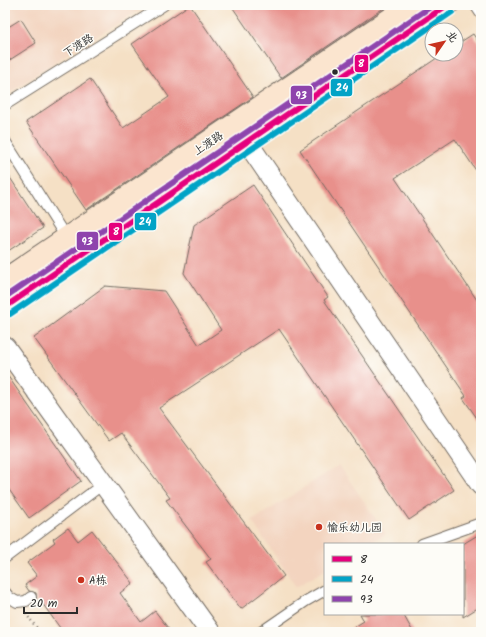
<svg xmlns="http://www.w3.org/2000/svg" width="486" height="637" viewBox="0 0 486 637" font-family="Kalam,'LXGW WenKai TC',sans-serif">
  <style>
    .built { fill: #f3d4bf }
    .building { fill: #e8908b }
    .lines { fill: none; stroke-linecap: round; stroke-linejoin: round }
    .lane-casing { stroke: #726a61; stroke-width: 12 }
    .street-casing { stroke: #726a61; stroke-width: 22 }
    .secondary-casing { stroke: #726a61; stroke-width: 24 }
    .path { stroke: #726a61; stroke-width: 2.5; stroke-dasharray: 1 3; stroke-linecap: butt }
    .lane { stroke: #fff; stroke-width: 10 }
    .street { stroke: #fff; stroke-width: 20 }
    .secondary { stroke: #fbe5cf; stroke-width: 22 }
    .bus-1-casing { stroke: #fdfcf7; stroke-width: 9 }
    .bus-2-casing { stroke: #fdfcf7; stroke-width: 9 }
    .bus-3-casing { stroke: #fdfcf7; stroke-width: 9 }
    .bus-1 { stroke: #e5007d; stroke-width: 6 }
    .bus-2 { stroke: #02a3c6; stroke-width: 6 }
    .bus-3 { stroke: #8e44ad; stroke-width: 6 }
    .bus-dot { fill: #2b2b2b; stroke: #fdfcf7; stroke-width: 1.5 }
    .poi-dot { fill: #c8321e; stroke: #fdfcf7; stroke-width: 1.5 }
    .labels { text-anchor: middle; stroke-width: 3; stroke-linejoin: round; paint-order: stroke }
    .street-label { font-size: 11px; fill: #2b2b2b; stroke: #fdfcf7 }
    .poi-label { font-size: 11px; fill: #2b2b2b; stroke: #fdfcf7; text-anchor: start }
    .line-badge { stroke: #fdfcf7; stroke-width: 1.5 }
    .badge-label { font-size: 11px; text-anchor: middle; font-weight: bold; fill: #fff }
  </style>
  <rect width="100%" height="100%" fill="#fdfcf7"/>
  <filter id="ink" filterUnits="userSpaceOnUse"><feTurbulence type="fractalNoise" baseFrequency=".025" numOctaves="2"/><feDisplacementMap in="SourceGraphic" scale="8" xChannelSelector="R" yChannelSelector="G"/><feConvolveMatrix kernelMatrix="1 2 1 2 8 2 1 2 1" color-interpolation-filters="sRGB"/></filter>
  <filter id="wash" filterUnits="userSpaceOnUse"><feTurbulence type="fractalNoise" baseFrequency=".012" numOctaves="4" result="noise"/><feDisplacementMap in="SourceGraphic" scale="16" xChannelSelector="R" yChannelSelector="G"/><feGaussianBlur stdDeviation="0.9" result="paint"/><feColorMatrix in="noise" values="0 0 0 0 0 0 0 0 0 0 0 0 0 0 0 0 0 1.4 0 .05"/><feComposite in="paint" operator="in"/></filter>
  <g filter="url(#wash)">
    <rect width="100%" height="100%" fill="#f5e0c5"/>
    <path class="built" d="M5 5H149L70 52 5 96Z
      M339 465 386 534 368 544H325V570L296 587 252 521Z"/>
    <g id="blocks">
      <path class="building" d="M189 5H190L253 97 86 210 26 122 90 79 123 128 169 97 132 44Z
        M231 5H388L281 78Z
        M21 19 36 43 5 63V29Z
        M473 34 481 46V178L455 139 395 178 481 306V424L463 398 466 396 300 150 443 54H456V45Z
        M5 170 43 228 5 253Z
        M253 185 328 297 324 300 454 490 409 520 279 329 159 408 284 576 241 609 206 562 211 559 166 500 170 498 121 433 109 441 34 338 105 286 164 291 199 345 221 330 184 273 194 225Z
        M5 372 81 481 29 518 5 484Z
        M68 528 78 541 92 530 133 583 120 593 141 622 155 611 171 632H63L42 603 40 605 36 600V593L29 591 25 585 37 576 27 563 55 542 53 539Z
        M481 533V606L463 617V544Z
        M360 614H403L413 632H346L364 621Z"/>
    </g>
  </g>
  <g filter="url(#ink)">
    <use href="#blocks" fill-opacity="0" stroke="#726a61" stroke-width="1"/>
    <g class="lines">
      <defs>
        <path id="lane" d="M475 5 481 14
          M5 105 164 5
          M5 141 67 239
          M422 544 481 523
          M5 558 103 484
          M5 592 9 597 17 602 26 601 31 597
          M261 632 306 601 325 590"/>
        <path id="street" d="M247 142 481 485
          M5 347 210 632"/>
        <path id="secondary" d="M5 280 411 5
          M5 307 447 5"/>
      </defs>
      <use href="#lane" class="lane-casing"/>
      <use href="#street" class="street-casing"/>
      <use href="#secondary" class="secondary-casing"/>
      <path class="path" d="M26 614 40 632"/>
      <use href="#lane" class="lane"/>
      <use href="#street" class="street"/>
      <use href="#secondary" class="secondary"/>
      <defs>
        <path id="bus-1" d="M5 307 447 5"/>
        <path id="bus-2" d="M10 314 452 12"/>
        <path id="bus-3" d="M5 297 433 5"/>
      </defs>
      <use href="#bus-1" class="bus-1-casing"/>
      <use href="#bus-2" class="bus-2-casing"/>
      <use href="#bus-3" class="bus-3-casing"/>
      <use href="#bus-1" class="bus-1"/>
      <use href="#bus-2" class="bus-2"/>
      <use href="#bus-3" class="bus-3"/>
    </g>
  </g>
  <circle class="bus-dot" cx="335" cy="72" r="3.5"/>
  <g class="poi-dot">
    <circle cx="319" cy="527" r="4"/>
    <circle cx="81" cy="580" r="4"/>
  </g>
  <g class="labels">
    <g class="street-label">
      <text transform="translate(78 45) rotate(-32)" y="4">下渡路</text>
      <text transform="translate(208 143) rotate(-34)" y="4">上渡路</text>
    </g>
    <g class="poi-label">
      <text x="327" y="531">愉乐幼儿园</text>
      <text x="89" y="584">A栋</text>
    </g>
  </g>
  <g class="line-badge">
    <rect x="354" y="54" width="15" height="19" rx="4" fill="#e5007d"/>
    <rect x="330" y="78" width="23" height="19" rx="4" fill="#02a3c6"/>
    <rect x="290" y="85" width="23" height="20" rx="4" fill="#8e44ad"/>
    <rect x="134" y="212" width="23" height="19" rx="4" fill="#02a3c6"/>
    <rect x="108" y="222" width="15" height="19" rx="4" fill="#e5007d"/>
    <rect x="76" y="231" width="23" height="20" rx="4" fill="#8e44ad"/>
  </g>
  <g class="badge-label">
    <text x="361" y="67">8</text>
    <text x="342" y="91">24</text>
    <text x="301" y="99">93</text>
    <text x="145" y="225">24</text>
    <text x="116" y="235">8</text>
    <text x="87" y="245">93</text>
  </g>
  <rect width="486" height="637" fill="none" stroke="#fdfcf7" stroke-width="20"/>
  <rect x="324" y="543" width="140" height="72" fill="#fdfcf7" stroke="#a9a8a5"/>
  <rect x="332" y="556" width="20" height="6" fill="#e5007d" stroke="#a9a8a5"/>
  <text x="360" y="563" font-size="12" fill="#2b2b2b">8</text>
  <rect x="332" y="576" width="20" height="6" fill="#02a3c6" stroke="#a9a8a5"/>
  <text x="360" y="583" font-size="12" fill="#2b2b2b">24</text>
  <rect x="332" y="596" width="20" height="6" fill="#8e44ad" stroke="#a9a8a5"/>
  <text x="360" y="603" font-size="12" fill="#2b2b2b">93</text>
  <g transform="translate(444 42) rotate(56)"><circle r="19" fill="#fdfcf7" stroke="#a9a8a5"/>
  <path d="M0-3L7 15L0 10L-7 15Z" fill="#c8321e"/>
  <text y="-6" font-size="11" font-weight="bold" text-anchor="middle" fill="#2b2b2b">北</text>
  </g>
  <path d="M24 607v6h53v-6" fill="none" stroke="#2b2b2b" stroke-width="2"/>
  <text x="30" y="607" font-size="12" fill="#2b2b2b" stroke="#fdfcf7" stroke-width="3" paint-order="stroke">20 m</text>
</svg>
